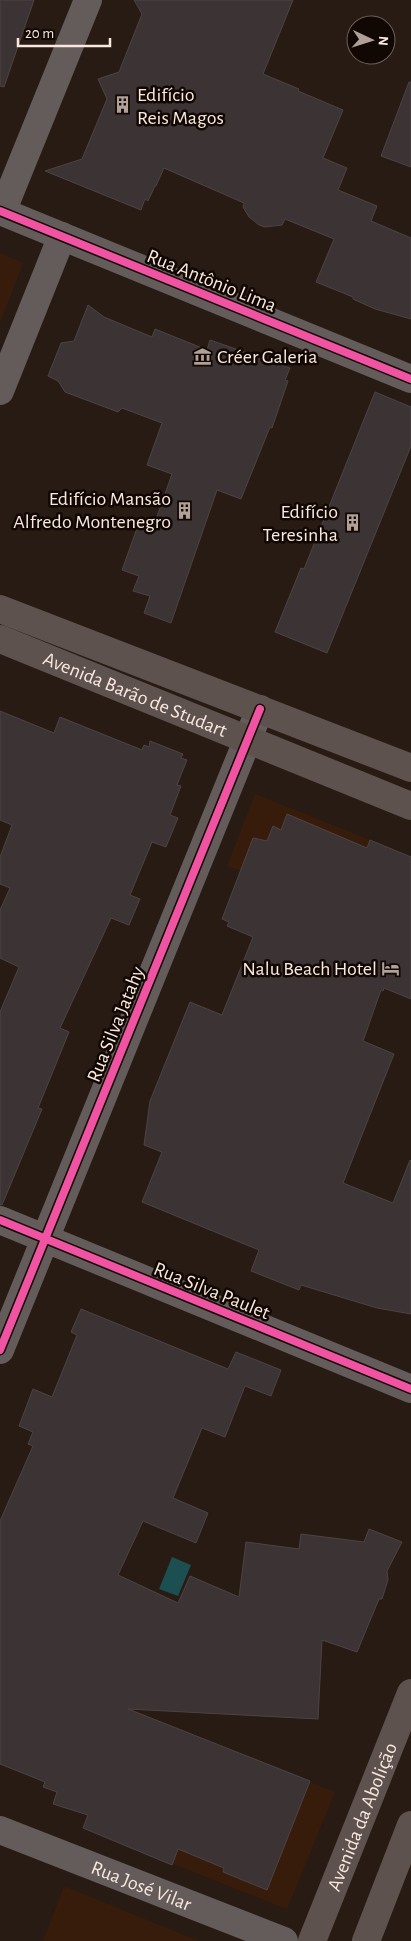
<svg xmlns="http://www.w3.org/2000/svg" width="411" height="1941" viewBox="0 0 411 1941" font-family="'Alegreya Sans',sans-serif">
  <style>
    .built { fill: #381c0b }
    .water { fill: #1c4f52 }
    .building { fill: #3c3434; stroke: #4d4344 }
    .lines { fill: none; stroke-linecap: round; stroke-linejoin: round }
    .minor { stroke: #645c5b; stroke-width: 28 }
    .major { stroke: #5e524f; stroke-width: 28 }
    .cycleway-casing { stroke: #110703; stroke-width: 11 }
    .cycleway { stroke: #f153a3; stroke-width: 8 }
    .labels { text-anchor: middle; stroke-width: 5; stroke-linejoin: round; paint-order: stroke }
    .poi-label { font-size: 20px; fill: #f9e8df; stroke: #110703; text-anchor: end }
    .street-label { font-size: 20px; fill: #f9e8df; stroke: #110703 }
  </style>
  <rect width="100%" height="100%" fill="#281b13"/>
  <path class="built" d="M0 253 23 263 0 323Z
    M255 794 390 848 364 913 227 866Z
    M131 1709 335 1792 287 1909 83 1828Z
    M64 1886 199 1941H43Z"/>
  <path class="water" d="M172 1557 191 1565 178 1596 159 1589Z"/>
  <path class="building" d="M0 0H34L4 87 0 86Z
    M134 0H293L263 74 299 89 298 91 343 110 323 158 347 168 338 190 377 206 371 221 411 238V319L375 309 353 299V297L316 282 334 239 285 219 282 225 265 227 259 225 249 217 243 207 244 203 164 168 156 186H155L148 201 145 199 141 210 45 171 82 159 107 99 98 79 119 72 142 14Z
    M409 82H411V167L381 156Z
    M88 305 104 317 152 337 155 329 207 350 210 340 290 368 285 380 288 381 272 428 270 427 241 499 217 490 171 623 144 613 150 596 133 591 139 576 122 570 140 520 154 525 172 474 147 465 162 423 122 408 118 412 65 392 58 381 48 376 61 343 74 341Z
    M375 392 411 407V446L327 653 275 632 301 568 304 569Z
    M0 711 54 733 60 717 142 750 144 745 149 747 150 741 183 754 181 758 187 760 177 785 181 786 170 815 178 818 166 847 152 842 130 895 140 899 129 925 111 918 60 1028 69 1032 38 1108 42 1109 2 1205H0V1012L19 967 0 958V910L10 888 0 884V857L12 825 0 820Z
    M287 814 367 848 370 840 411 857V999L384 988 383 991 381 990 363 1041 394 1054 343 1183 393 1203 410 1160 411 1161V1314L377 1308 301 1285 299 1290 251 1271 259 1250 142 1202 162 1152 144 1145 150 1101 190 1002 222 1015 253 937 227 926 229 922 222 919 253 838 267 841 273 826 281 830Z
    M81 1309 228 1369 236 1352 281 1370 271 1396 245 1386 225 1437 202 1428 173 1498 208 1513 196 1543 143 1521 118 1575 178 1603 190 1576 239 1597 246 1542 299 1549 301 1534 364 1542 369 1529 402 1542 387 1571 388 1580 382 1599H379L357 1652 322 1640 318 1719 128 1709 310 1781 267 1890 223 1872 224 1868 178 1849 172 1865 83 1828 88 1815 53 1804 57 1792 43 1787 45 1782 0 1764V1521L33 1446 28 1444 33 1432 19 1426 33 1389 52 1397 77 1335 71 1332Z"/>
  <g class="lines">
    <g class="minor">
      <path d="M0 211 411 379"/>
      <path d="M2 212 88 0"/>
      <path d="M0 391 62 236"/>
      <path d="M0 1220 411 1389"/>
      <path d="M0 1350 260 709"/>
      <path id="s1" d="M0 1830 284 1941"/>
    </g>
    <g class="major">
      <path d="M0 609 411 768"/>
      <path id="s2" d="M0 639 411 806"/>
      <path id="s3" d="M312 1941 411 1693"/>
      <path d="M366 1941 411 1825"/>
    </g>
    <defs>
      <path id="cycleway" d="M0 211 411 379
        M0 1220 411 1389
        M0 1350 260 709"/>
    </defs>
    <use href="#cycleway" class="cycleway-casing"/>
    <use href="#cycleway" class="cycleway"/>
  </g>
  <defs>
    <symbol id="building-bare" viewBox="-9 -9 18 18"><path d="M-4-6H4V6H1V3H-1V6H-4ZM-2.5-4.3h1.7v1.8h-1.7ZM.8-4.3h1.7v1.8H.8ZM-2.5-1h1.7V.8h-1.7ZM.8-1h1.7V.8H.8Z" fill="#b0a098" stroke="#110703" stroke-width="2.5" paint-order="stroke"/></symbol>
    <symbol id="museum-bare" viewBox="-9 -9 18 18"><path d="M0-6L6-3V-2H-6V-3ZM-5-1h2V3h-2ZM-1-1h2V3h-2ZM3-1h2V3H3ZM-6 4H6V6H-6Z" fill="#b0a098" stroke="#110703" stroke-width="2.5" paint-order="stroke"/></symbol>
    <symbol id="hotel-bare" viewBox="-9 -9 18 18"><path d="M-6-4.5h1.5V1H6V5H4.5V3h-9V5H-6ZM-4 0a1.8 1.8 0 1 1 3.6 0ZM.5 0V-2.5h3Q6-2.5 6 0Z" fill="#b0a098" stroke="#110703" stroke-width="2.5" paint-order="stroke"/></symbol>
  </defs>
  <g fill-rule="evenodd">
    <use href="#building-bare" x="110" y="92" width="25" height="25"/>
    <use href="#museum-bare" x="190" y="344" width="25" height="25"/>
    <use href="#building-bare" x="172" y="498" width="25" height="25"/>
    <use href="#building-bare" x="340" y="510" width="25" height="25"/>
    <use href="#hotel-bare" x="378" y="956" width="25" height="25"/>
  </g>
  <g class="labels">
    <g class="poi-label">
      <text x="137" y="101" text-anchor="start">Edifício<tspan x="137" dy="23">Reis Magos</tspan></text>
      <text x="217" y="363" text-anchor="start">Créer Galeria</text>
      <text x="171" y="505">Edifício Mansão<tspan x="171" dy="23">Alfredo Montenegro</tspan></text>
      <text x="338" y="518">Edifício<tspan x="338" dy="23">Teresinha</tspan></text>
      <text x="377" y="975">Nalu Beach Hotel</text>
    </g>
    <g class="street-label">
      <text transform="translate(212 280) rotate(22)" y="7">Rua Antônio Lima</text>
      <text dy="7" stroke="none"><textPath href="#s2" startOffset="146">Avenida Barão de Studart</textPath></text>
      <text transform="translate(115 1024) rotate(-68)" y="7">Rua Silva Jatahy</text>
      <text transform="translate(212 1290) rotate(22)" y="7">Rua Silva Paulet</text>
      <text dy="7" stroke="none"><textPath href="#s3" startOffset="134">Avenida da Abolição</textPath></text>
      <text dy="7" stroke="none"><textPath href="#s1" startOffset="152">Rua José Vilar</textPath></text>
    </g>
  </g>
  <g transform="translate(371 40) rotate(94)"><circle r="24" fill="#110703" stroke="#6e615b"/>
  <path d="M0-4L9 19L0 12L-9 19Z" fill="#b0a098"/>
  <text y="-8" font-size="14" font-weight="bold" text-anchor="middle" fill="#f9e8df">N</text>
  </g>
  <path d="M18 38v8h92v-8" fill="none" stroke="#f9e8df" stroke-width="2.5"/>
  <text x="25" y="38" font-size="15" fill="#f9e8df" stroke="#110703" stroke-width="4" paint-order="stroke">20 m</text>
</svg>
